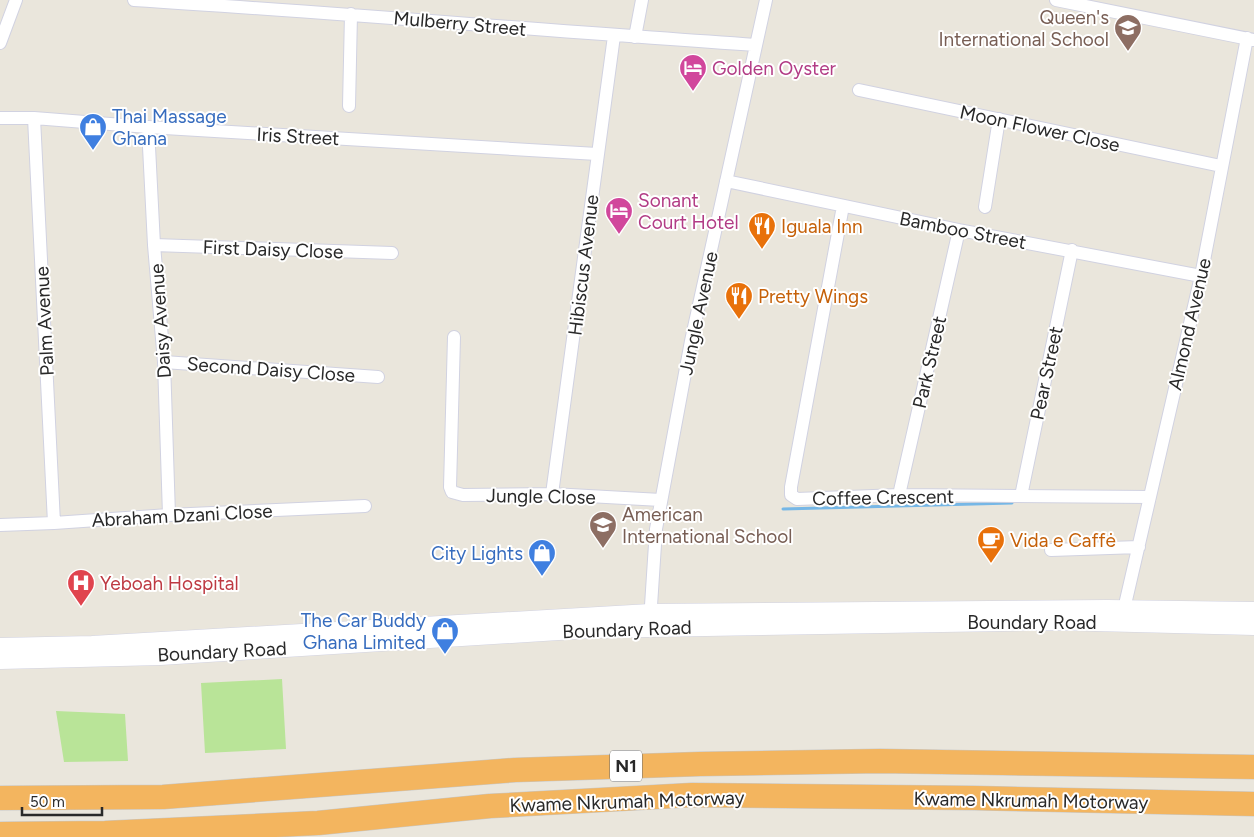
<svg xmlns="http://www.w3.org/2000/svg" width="1254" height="837" viewBox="0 0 1254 837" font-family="Figtree,sans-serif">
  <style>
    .pitch { fill: #b9e498 }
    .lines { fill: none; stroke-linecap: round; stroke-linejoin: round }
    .stream { stroke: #76b7e6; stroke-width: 3 }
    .street-casing { stroke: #d1d2e1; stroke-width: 14 }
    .secondary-casing { stroke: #d1d2e1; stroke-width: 19 }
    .highway-casing { stroke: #c7c7c7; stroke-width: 25 }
    .street { stroke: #fff; stroke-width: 12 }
    .secondary { stroke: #fff; stroke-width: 18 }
    .highway { stroke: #f3b55f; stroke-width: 24 }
    .labels { text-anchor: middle; stroke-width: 4; stroke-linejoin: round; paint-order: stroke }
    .shield { fill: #fff; stroke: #696969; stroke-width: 1 }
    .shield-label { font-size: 18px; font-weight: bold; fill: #292929 }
    .education-label { font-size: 19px; fill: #785e54; stroke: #fff; text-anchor: end }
    .street-label { font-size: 19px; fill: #292929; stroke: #fff }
    .hotel-label { font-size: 19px; fill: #b23c85; stroke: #fff; text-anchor: start }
    .shop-label { font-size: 19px; fill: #366cbe; stroke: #fff; text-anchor: end }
    .food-label { font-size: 19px; fill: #c56008; stroke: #fff; text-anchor: start }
    .health-label { font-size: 19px; fill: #be3a42; stroke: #fff; text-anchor: start }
  </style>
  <rect width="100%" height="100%" fill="#eae6dc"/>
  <path class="pitch" d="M282 679 286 749 205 753 201 683Z
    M56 711 125 714 128 761 64 762Z"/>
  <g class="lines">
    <path class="stream" d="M783 509 1012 503"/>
    <defs>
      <path id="street" d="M134 0C342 13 549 31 756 45
        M1056 0 1254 40
        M635 37 642 0
        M0 43 16 0
        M859 90 1221 166
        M349 106 351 14
        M0 118H34L148 127 597 154
        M34 118 54 523
        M148 127 154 245 164 362 169 515
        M726 181 959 230 1201 276
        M843 206 791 487V495L797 499 899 495 1150 497
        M985 207 999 119
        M154 245 392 253
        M454 337 450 487 452 492 463 495 552 494 661 500
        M164 362 378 377
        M552 494 614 36
        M899 495 959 230
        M1021 496 1072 250
        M0 525 54 523 169 515 365 506
        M1051 550 1139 547
        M1124 609 1201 276 1247 38
        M650 621 656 529 691 341 766 0"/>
      <path id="secondary" d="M0 647 92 645 650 613 1107 609 1254 611
        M0 660 160 656 590 629 1055 621 1254 626"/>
      <path id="highway" d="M0 798 163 797 515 770 700 764 880 761 1254 767
        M0 834 105 833 318 823 490 806 692 795 975 798 1254 804"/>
    </defs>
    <use href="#street" class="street-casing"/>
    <use href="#secondary" class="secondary-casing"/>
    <use href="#highway" class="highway-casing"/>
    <use href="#street" class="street"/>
    <use href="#secondary" class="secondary"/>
    <use href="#highway" class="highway"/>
  </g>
  <defs>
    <symbol id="school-pin" viewBox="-11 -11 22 30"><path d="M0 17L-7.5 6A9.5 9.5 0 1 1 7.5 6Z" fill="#8d6e63" stroke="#fff"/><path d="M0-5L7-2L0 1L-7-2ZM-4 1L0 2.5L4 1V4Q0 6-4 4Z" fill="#fff"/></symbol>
    <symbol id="hotel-pin" viewBox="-11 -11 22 30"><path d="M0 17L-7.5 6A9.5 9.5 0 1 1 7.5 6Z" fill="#d1479c" stroke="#fff"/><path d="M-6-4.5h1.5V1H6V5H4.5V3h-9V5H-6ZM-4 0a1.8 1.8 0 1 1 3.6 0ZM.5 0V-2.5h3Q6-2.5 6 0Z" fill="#fff"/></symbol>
    <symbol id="shop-pin" viewBox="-11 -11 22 30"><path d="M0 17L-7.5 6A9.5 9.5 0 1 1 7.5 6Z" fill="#3f7fe0" stroke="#fff"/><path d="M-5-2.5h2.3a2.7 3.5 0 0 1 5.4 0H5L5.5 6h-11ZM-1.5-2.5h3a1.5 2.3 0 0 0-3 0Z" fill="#fff"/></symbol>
    <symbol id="restaurant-pin" viewBox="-11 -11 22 30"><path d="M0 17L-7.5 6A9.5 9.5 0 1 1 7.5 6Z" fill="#e8710a" stroke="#fff"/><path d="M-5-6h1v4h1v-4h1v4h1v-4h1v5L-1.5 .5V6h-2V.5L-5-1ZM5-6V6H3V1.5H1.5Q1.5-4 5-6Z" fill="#fff"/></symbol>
    <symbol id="cafe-pin" viewBox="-11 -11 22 30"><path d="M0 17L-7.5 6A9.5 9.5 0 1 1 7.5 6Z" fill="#e8710a" stroke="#fff"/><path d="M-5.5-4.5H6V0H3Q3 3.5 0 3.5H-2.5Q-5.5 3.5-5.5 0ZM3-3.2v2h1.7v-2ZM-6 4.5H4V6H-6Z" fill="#fff"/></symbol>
    <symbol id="hospital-pin" viewBox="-11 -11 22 30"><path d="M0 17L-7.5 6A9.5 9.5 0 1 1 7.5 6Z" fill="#e0444e" stroke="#fff"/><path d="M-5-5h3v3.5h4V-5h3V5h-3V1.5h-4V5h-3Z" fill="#fff"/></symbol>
  </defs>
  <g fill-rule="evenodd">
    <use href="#school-pin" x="1112" y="12" width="32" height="43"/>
    <use href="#hotel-pin" x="677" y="52" width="32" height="43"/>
    <use href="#shop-pin" x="77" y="111" width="32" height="43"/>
    <use href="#hotel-pin" x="603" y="195" width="32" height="43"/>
    <use href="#restaurant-pin" x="746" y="210" width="32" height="43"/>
    <use href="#restaurant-pin" x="723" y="280" width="32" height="43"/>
    <use href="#school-pin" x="587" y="509" width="32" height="43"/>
    <use href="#cafe-pin" x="975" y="524" width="32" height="43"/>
    <use href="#shop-pin" x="526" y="537" width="32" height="43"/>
    <use href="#hospital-pin" x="65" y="567" width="32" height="43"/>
    <use href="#shop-pin" x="429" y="615" width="32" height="43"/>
  </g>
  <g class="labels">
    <rect class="shield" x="610" y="750.5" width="32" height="31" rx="4"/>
    <g class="shield-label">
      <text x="626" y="772">N1</text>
    </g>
    <g class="education-label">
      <text x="1109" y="24">Queen's<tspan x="1109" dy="22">International School</tspan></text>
      <text x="622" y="521" text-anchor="start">American<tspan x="622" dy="22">International School</tspan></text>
    </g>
    <g class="street-label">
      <text transform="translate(460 23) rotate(5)" y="7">Mulberry Street</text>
      <text transform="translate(1040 128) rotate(12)" y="7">Moon Flower Close</text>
      <text transform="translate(298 136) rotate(3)" y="7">Iris Street</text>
      <text transform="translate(963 230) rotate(11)" y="7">Bamboo Street</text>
      <text transform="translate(273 249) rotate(2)" y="7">First Daisy Close</text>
      <text transform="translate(583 265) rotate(-83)" y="7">Hibiscus Avenue</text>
      <text transform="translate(698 313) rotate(-78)" y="7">Jungle Avenue</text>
      <text transform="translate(44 321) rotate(-93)" y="7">Palm Avenue</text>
      <text transform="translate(160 321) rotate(-94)" y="7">Daisy Avenue</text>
      <text transform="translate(1189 324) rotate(-77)" y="7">Almond Avenue</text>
      <text transform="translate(929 362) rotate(-77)" y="7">Park Street</text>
      <text transform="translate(271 369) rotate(4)" y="7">Second Daisy Close</text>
      <text transform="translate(1046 373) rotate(-78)" y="7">Pear Street</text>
      <text transform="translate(541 496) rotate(1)" y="7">Jungle Close</text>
      <text transform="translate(883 497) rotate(-1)" y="7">Coffee Crescent</text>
      <text transform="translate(182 515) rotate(-3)" y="7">Abraham Dzani Close</text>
      <text x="1032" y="629">Boundary Road</text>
      <text transform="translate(627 629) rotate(-2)" y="7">Boundary Road</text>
      <text transform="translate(222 651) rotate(-3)" y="7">Boundary Road</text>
      <text transform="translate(1031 800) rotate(1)" y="7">Kwame Nkrumah Motorway</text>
      <text transform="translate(627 801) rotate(-2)" y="7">Kwame Nkrumah Motorway</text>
    </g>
    <g class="hotel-label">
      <text x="712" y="75">Golden Oyster</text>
      <text x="638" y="207">Sonant<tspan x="638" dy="22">Court Hotel</tspan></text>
    </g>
    <g class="shop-label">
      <text x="112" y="123" text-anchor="start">Thai Massage<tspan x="112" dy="22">Ghana</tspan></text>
      <text x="523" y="560">City Lights</text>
      <text x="426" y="627">The Car Buddy<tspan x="426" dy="22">Ghana Limited</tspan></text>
    </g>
    <g class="food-label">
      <text x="781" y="233">Iguala Inn</text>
      <text x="758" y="303">Pretty Wings</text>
      <text x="1010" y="547">Vida e Caffė</text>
    </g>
    <g class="health-label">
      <text x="100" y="590">Yeboah Hospital</text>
    </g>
  </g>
  <path d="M22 807v8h80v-8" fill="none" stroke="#292929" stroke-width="2.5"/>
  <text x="30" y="807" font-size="15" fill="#292929" stroke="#ffffff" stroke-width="4" paint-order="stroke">50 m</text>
</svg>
